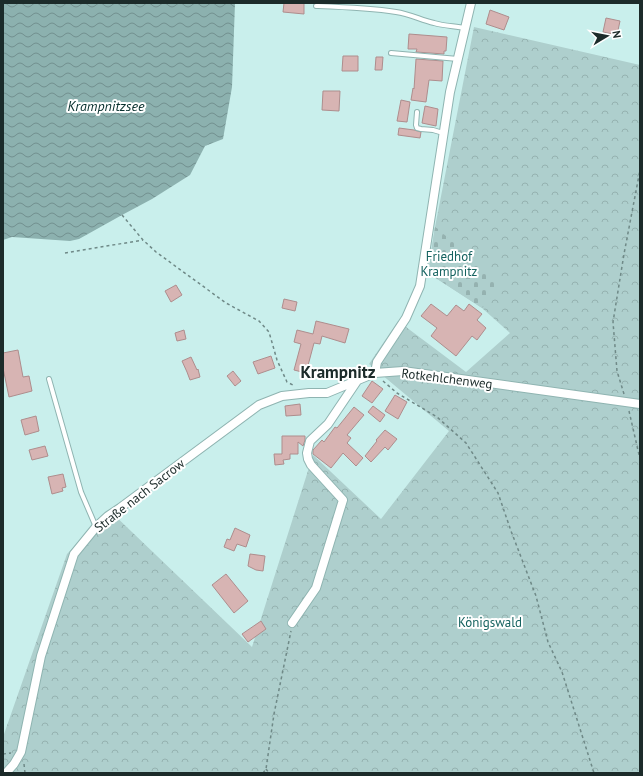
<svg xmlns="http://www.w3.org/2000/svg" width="643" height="776" viewBox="0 0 643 776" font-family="'PT Sans',sans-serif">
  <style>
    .forest { fill: url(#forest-crowns) }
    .cemetery { fill: url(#cemetery-stones) }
    .water { fill: url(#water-waves) }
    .building { fill: #d7b4b3; stroke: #ae8d8d }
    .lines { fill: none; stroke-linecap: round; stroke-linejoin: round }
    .lane-casing { stroke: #8fb4b1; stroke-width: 6 }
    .street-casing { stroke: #8fb4b1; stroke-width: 10 }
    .path { stroke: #6f8987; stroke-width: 1.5; stroke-dasharray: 3 3; stroke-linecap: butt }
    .lane { stroke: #fff; stroke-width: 4 }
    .street { stroke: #fff; stroke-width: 8 }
    .labels { text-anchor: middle; stroke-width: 4; stroke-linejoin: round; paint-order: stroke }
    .park-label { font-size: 13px; fill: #166360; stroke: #fff }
    .street-label { font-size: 13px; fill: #1c2b2a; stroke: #fff }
    .water-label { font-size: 14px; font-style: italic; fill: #08302e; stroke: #fff }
    .district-label { font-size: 17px; font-weight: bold; fill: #1c2b2a; stroke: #fff }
  </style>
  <defs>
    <pattern id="forest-crowns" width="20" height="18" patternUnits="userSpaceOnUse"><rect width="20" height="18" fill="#aecfcd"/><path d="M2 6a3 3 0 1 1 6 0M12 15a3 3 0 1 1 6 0" fill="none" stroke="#95b2b0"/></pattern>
    <pattern id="cemetery-stones" width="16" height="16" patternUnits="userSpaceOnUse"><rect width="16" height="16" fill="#aecfcd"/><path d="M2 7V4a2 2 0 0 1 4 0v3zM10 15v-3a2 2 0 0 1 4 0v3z" fill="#95b2b0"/></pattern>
    <pattern id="water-waves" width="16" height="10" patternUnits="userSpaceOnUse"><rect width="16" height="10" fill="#8cb1af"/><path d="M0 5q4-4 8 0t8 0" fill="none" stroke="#72908f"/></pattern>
  </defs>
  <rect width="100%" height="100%" fill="#c9efec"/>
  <path class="forest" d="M474 27 640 65V773H3V737L67 554 109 510 252 647 313 455 381 519 449 431 369 364 398 321 466 372 510 333 482 308 428 273 435 227Z"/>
  <path class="cemetery" d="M435 227 503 283 482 308 428 273Z"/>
  <path class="water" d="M3 3H235L232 87 223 139 205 146 190 175 152 199 122 215 79 239 70 241 12 237 3 240Z"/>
  <path class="building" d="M284 3H304V14L283 12Z
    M490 10 509 17 504 30 486 24Z
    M606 18 620 21 617 35 603 32Z
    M409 34 447 37 446 51H444V54L416 52 417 49H408Z
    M343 56H358V71H342Z
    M376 57H383L382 70H375Z
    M416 59 443 61 442 81 429 80 426 102 411 100 413 88 414 89Z
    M323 91H340L339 111 322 110Z
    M401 100 410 102 407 122 397 121Z
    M425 106 438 109 436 126 422 123Z
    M399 128 414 130 421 132 420 138 398 135Z
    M176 285 182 295 171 302 165 291Z
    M284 299 297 302 295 311 282 308Z
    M431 304 447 316 456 305 464 311 469 304 482 314 477 320 486 328 477 340 472 336 456 356 431 336 437 328 421 316Z
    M316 321 349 329 345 343 322 336 320 344 314 343 306 373 294 370 301 344 294 342 297 330 313 334Z
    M184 330 186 339 177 341 175 333Z
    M18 350 23 377 29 376 32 391 9 397 3 368V353Z
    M271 356 275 368 258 374 253 362Z
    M191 357 197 370 198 369 200 377 190 380 187 372 182 361Z
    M233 371 241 381 235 386 227 376Z
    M372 381 383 389 372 403 362 396Z
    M395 395 407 402 398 419 385 411Z
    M300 404 301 415 286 416 285 406Z
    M373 406 385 415 380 422 368 412Z
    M354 407 364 415 347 435 351 438 347 443 363 458 356 466 343 453 331 468 313 454V450L322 440 324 442 335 427 337 428Z
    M36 416 39 431 25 435 21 420Z
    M385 430 397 439 388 450 385 447 371 462 365 456 377 441 376 440Z
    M282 436H305V440L303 446 298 442V454H290V459L283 460 284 464 275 465 274 454H282Z
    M45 446 48 456 32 460 29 450Z
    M63 474 66 487 62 488 63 491 52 494 48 477Z
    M235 528 250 535 246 547 237 544 234 551 224 547 227 539 230 540Z
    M250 554 265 556 263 571 256 570 248 566Z
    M226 574 248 601 234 613 212 585Z
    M261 621 266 629 248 642 242 634Z"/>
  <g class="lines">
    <defs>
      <path id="lane" d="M316 6C342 7 370 8 396 12 410 14 421 20 434 23 444 26 455 26 465 28
        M391 53 458 59
        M417 112 416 125 417 128 421 129 433 130 443 133
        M49 379 81 492 96 527"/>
      <path id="street" d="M375 373 377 362 406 318 420 286 450 92 471 3
        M292 623 316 588 343 500 311 465 308 459 307 453 310 441 328 424 357 381
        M6 773 14 764 21 752 41 656 74 554 96 527 108 516 120 508 259 405 282 396 309 393H327L375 373 403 371 640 404"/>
    </defs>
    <use href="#lane" class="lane-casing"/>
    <use href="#street" class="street-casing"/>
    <path class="path" d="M122 215 143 240 156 252 226 303 259 321 269 332 277 360 287 382 295 386
      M65 253 143 240
      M383 381 397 393 437 417 466 443 498 493 511 531 536 596 548 642 562 672 594 773
      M624 394 617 371 613 322 624 254 640 170
      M629 411 640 459
      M3 754 11 753
      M24 764 25 773
      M266 769 269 773
      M263 773 266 769 274 714 291 631"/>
    <use href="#lane" class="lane"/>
    <use href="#street" class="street"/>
  </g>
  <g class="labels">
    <g class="park-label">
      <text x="449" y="261">Friedhof<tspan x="449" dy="15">Krampnitz</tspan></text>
      <text x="490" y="627">Königswald</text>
    </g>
    <g class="street-label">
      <text transform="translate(447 378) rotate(7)" y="5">Rotkehlchenweg</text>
      <text transform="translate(139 495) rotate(-38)" y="5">Straße nach Sacrow</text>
    </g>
    <g class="water-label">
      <text x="106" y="111">Krampnitzsee</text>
    </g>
    <g class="district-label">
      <text x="338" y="378">Krampnitz</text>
    </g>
  </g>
  <rect width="643" height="776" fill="none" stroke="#1c2b2a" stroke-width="8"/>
  <g transform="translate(607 36) rotate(80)" stroke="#ffffff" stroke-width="3" paint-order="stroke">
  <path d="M0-3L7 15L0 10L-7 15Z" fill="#1c2b2a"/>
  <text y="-6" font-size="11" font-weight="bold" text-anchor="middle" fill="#1c2b2a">N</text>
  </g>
</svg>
